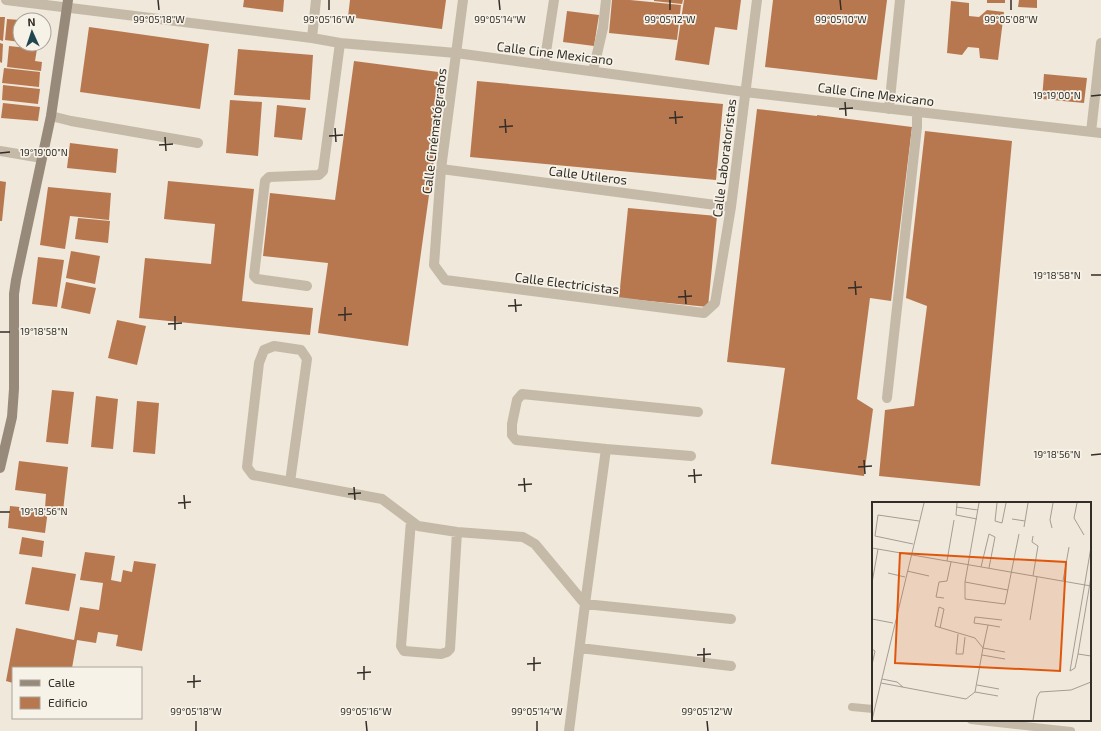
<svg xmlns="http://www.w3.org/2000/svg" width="1101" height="731" viewBox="0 0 1101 731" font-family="'Exo 2',sans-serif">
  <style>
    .building { fill: #b8784f }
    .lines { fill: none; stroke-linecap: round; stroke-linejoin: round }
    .lane { stroke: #c5baa8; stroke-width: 8 }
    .street { stroke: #c5baa8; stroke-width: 10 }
    .secondary { stroke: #988a7a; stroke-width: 10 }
    .ticks { fill: none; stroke: #332d28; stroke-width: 1.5 }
    .labels { text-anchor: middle; stroke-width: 3.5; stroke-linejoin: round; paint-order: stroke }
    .street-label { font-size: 13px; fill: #332d28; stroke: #f7f2e7 }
    .inset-road { fill: none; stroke: #a49d93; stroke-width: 1 }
    .view { fill: #df570d; fill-opacity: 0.15; stroke: #df570d; stroke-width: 2 }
    .inset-edge { fill: none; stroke: #332d28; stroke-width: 2 }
    .ticks-label { font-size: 10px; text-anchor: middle; fill: #332d28; stroke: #f7f2e7; stroke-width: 3.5; stroke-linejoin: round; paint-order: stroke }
  </style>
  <rect width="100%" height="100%" fill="#efe8db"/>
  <path class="building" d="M244 0H284L283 12 243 7Z
    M350 0H446L442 29 348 17Z
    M612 0H630L681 5 677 40 609 33Z
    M654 0H683L682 4 654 1Z
    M684 0H741L737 30 715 27 709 65 675 60Z
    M773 0H887L877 80 765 67Z
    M987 0H1005V3H987Z
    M1019 0H1037V8L1018 7Z
    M951 1 969 3V16L979 17 987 10 1004 12 998 60 980 58 979 48 968 47 962 55 947 53Z
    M567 11 599 15 594 46 563 42Z
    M0 17H5L3 41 0 40Z
    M7 19 20 20V42L5 40Z
    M89 27 209 44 200 109 80 92Z
    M0 43 3 44 2 63 0 62Z
    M9 46 37 49 35 61 42 62 41 71 7 67Z
    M238 49 313 55 310 100 234 95Z
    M354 61 446 73 408 346 318 333 328 263 263 256 270 193 335 200Z
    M4 68 40 72 39 87 2 83Z
    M1044 74 1087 78 1084 103 1042 99Z
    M477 81 723 104 716 180 470 157Z
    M3 85 40 89 38 104 2 100Z
    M230 100 262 102 258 156 226 153Z
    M3 103 40 107 38 121 1 118Z
    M277 105 306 108 302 140 274 137Z
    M757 109 817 116V115L912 127 891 301 870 298 857 399 873 409 864 476 771 464 785 368 727 362Z
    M925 131 1012 141 980 486 879 476 885 410 914 406 927 306 906 298Z
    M70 143 118 149 116 173 67 168Z
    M0 181 6 182 2 221H0Z
    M168 181 254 189 242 301 313 308 310 335 139 318 145 258 211 264 215 224 164 219Z
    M48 187 111 193 109 220 70 216 65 249 40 245Z
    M628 208 717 216 708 307 619 298Z
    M78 218 110 221 108 243 75 239Z
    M71 251 100 256 95 284 66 278Z
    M38 257 64 260 57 307 32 304Z
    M66 282 96 288 90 314 61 308Z
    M117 320 146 326 137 365 108 358Z
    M52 390 74 392 68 444 46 442Z
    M96 396 118 399 113 449 91 447Z
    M137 401 159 403 155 454 133 452Z
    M19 461 68 467 63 511 45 508 46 494 15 490Z
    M10 506 48 510 45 533 8 528Z
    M22 537 44 541 42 557 19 554Z
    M85 552 115 556 111 580 121 582 123 570 132 572 134 561 156 564 142 651 116 646 118 635 98 632 96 643 77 640 72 668H13V683L6 681 16 628 74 640 80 607 99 610 103 583 80 580Z
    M32 567 76 574 69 611 25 604Z"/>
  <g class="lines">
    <path class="lane" d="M852 707 873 709
      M971 720 1071 731"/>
    <path class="street" d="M6 0 312 38 340 43 456 53 745 92 1101 133
      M463 0 441 169 434 265 445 280 704 313 715 303 731 207 757 0
      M312 38 316 0
      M544 65 554 0
      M593 71 603 28 606 0
      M889 109 900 0
      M51 116 71 121 198 143
      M1091 132 1101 43
      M0 151 42 158
      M441 169 731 207
      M307 286 257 279 254 276 265 181 269 177 319 175 323 171 340 43
      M887 398 917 127V113
      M606 449 516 440 512 435V424L517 400 522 394 698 412
      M691 456 606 449 585 604 731 619
      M290 482 307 359 301 350 274 346 264 350 259 363 247 467 253 475 382 499 418 526 457 532 523 537 535 544 585 604 569 731
      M411 521 401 646 404 651 441 654 447 652 450 649 457 532
      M580 648 731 666"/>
    <path class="secondary" d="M0 468 12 417 14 389V294L16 280 51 116 68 0"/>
  </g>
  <path class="ticks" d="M158 0 159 10M329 0V10M499 0 500 10M670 0V10M840 0 841 10M1011 0V10M1091 96 1101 95M845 102 846 116M839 109 853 108M675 111 676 124M669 118 683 117M505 119 506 133M499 127 513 126M335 128 336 142M329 136 343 135M165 137 166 151M159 145 173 144M0 153 10 152M1091 275H1101M855 281 856 295M848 288 862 287M685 290 686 304M678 297 692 296M515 299 516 312M508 306 522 305M345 307V321M338 315 352 314M175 316V330M168 324 182 323M0 332H10M1091 455 1101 454M864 460 865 474M858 467 872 466M694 469 695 483M688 476 702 475M524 478 525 492M518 485 532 484M354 487 355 500M348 494 361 493M184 495 185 509M178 503 191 502M0 512H10M704 648V662M697 655 711 654M534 657V671M527 664 541 663M364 666V680M357 673 371 672M194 675V688M187 682 201 681M196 721V731M366 721 367 731M537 721V731M707 721 708 731"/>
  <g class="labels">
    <g class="street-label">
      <text transform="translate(555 53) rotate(7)" y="5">Calle Cine Mexicano</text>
      <text transform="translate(876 94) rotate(7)" y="5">Calle Cine Mexicano</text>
      <text transform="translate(434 131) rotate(-83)" y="5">Calle Cinématógrafos</text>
      <text transform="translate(724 158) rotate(-83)" y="5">Calle Laboratoristas</text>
      <text transform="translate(588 175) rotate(7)" y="5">Calle Utileros</text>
      <text transform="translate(567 283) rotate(7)" y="5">Calle Electricistas</text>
    </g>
  </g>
  <g transform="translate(872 502)">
    <rect width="219" height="219" fill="#efe8db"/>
    <path class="inset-road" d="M85 1 84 13 105 17M107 1 93 80V97L133 102 147 32M125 1 123 19 130 21 134 1M205 1 202 16 212 33M84 5 106 8M140 17 153 19M152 25 156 1M180 26 178 18 181 1M41 42 3 34 6 13 47 19M0 46 219 84M75 59 82 18M109 65 117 32 123 35 117 66M35 69 57 74M16 71 33 75M161 74 166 44 160 40 161 34M191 79 197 45M93 80 136 88M0 81 6 47M72 96 64 95 67 80 75 79 79 60M0 117 21 121M158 118 165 75M116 123 102 121 103 115 130 118M128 125 116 123 111 146 133 150M68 126 72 107 67 105 63 124 103 136 111 146 103 190M86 132 84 152H91L93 135M0 147 3 149 0 163M206 152 219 154M110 153 133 157M198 169 219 45M198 169 203 166 206 152 219 75M10 177 25 180 31 185M9 181 94 197 103 190 126 194M105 183 127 187M0 218 52 1M161 218 165 195 168 190 199 188 219 180"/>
    <path class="view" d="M28 51 194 60 188 169 23 161Z"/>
    <rect width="219" height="219" class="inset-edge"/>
  </g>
  <g class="ticks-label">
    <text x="159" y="23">99°05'18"W</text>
    <text x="329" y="23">99°05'16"W</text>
    <text x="500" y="23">99°05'14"W</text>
    <text x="670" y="23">99°05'12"W</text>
    <text x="841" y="23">99°05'10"W</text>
    <text x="1011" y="23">99°05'08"W</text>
    <text x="1057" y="99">19°19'00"N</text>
    <text x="44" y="156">19°19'00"N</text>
    <text x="1057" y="279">19°18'58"N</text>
    <text x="44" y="335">19°18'58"N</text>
    <text x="1057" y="458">19°18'56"N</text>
    <text x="44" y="515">19°18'56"N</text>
    <text x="196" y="715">99°05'18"W</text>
    <text x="366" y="715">99°05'16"W</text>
    <text x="537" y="715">99°05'14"W</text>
    <text x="707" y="715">99°05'12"W</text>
  </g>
  <rect x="12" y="667" width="130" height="52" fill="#f7f2e7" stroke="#a9a39b"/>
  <rect x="20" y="680" width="20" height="6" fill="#988a7a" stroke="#a9a39b"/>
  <text x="48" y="687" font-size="12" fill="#332d28">Calle</text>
  <rect x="20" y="697" width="20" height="12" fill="#b8784f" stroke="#a9a39b"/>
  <text x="48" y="707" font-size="12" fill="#332d28">Edificio</text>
  <g transform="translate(32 32) rotate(357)"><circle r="19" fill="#f7f2e7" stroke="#a9a39b"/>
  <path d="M0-3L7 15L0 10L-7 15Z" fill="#224650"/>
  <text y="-6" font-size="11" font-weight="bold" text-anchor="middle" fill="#332d28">N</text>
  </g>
</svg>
